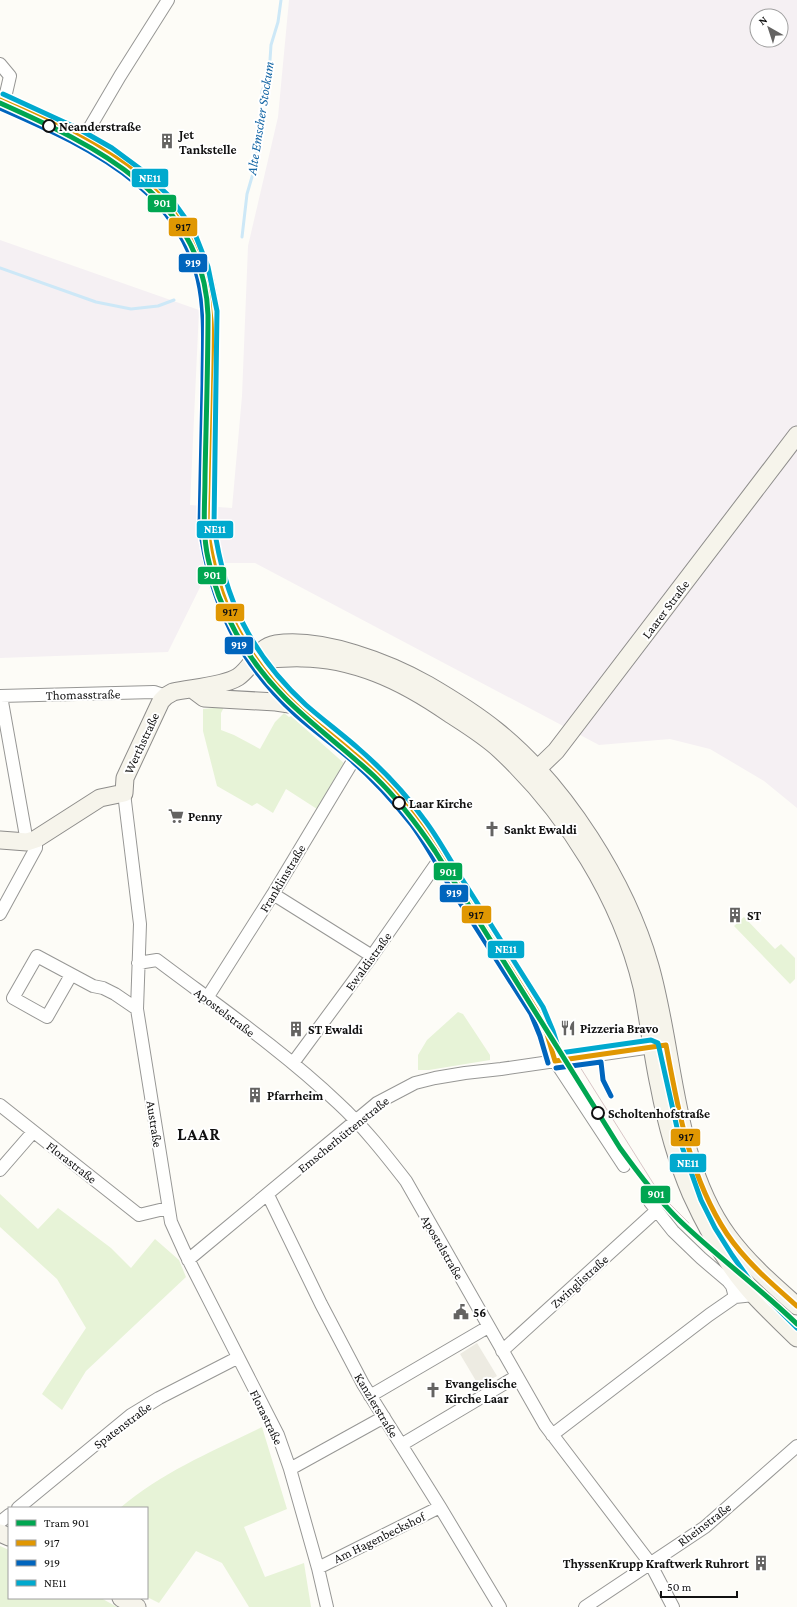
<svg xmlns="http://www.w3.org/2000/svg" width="797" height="1607" viewBox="0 0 797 1607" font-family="'Crimson Pro',serif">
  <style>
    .industrial { fill: #f5f0f3; fill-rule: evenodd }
    .green { fill: #e7f3d7 }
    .plaza { fill: #edebe2 }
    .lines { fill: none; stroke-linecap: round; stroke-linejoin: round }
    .stream { stroke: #cde8f7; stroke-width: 3 }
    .street-casing { stroke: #979795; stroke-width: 14 }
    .secondary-casing { stroke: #8e8d8b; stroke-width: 19 }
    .street { stroke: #fffffe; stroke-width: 12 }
    .secondary { stroke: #f6f4eb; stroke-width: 17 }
    .tram { stroke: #d9c6c7; stroke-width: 1 }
    .bus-1-casing { stroke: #fff; stroke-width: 8 }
    .bus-2-casing { stroke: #fff; stroke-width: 8 }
    .bus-3-casing { stroke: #fff; stroke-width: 8 }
    .bus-1 { stroke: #e09702; stroke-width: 5 }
    .bus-2 { stroke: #0065bd; stroke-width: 5 }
    .bus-3 { stroke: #00a9ce; stroke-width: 5 }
    .tram-1-casing { stroke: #fff; stroke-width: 8 }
    .tram-1 { stroke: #00a651; stroke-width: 5 }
    .stop-dot { fill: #fff; stroke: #111; stroke-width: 2 }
    .labels { text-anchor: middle; stroke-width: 4; stroke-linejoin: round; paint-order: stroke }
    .stop-label { font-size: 13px; font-weight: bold; fill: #111; stroke: #fff; text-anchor: start }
    .poi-label { font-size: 13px; font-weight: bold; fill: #111; stroke: #fff; text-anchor: start }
    .street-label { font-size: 13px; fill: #111; stroke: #fff }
    .water-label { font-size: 14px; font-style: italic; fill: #1768a6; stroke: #fff }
    .district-label { font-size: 17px; font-weight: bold; letter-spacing: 1px; fill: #111; stroke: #fff }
    .line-badge { stroke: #fff; stroke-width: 1.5 }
    .badge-label { font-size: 11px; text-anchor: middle; font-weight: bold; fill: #fff }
    .pale-badge-label { font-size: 11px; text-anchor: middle; font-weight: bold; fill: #111 }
  </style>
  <rect width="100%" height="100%" fill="#fdfcf7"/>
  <path class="industrial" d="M289 0H797V808L764 781 710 749 670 739 599 745 255 563H212L168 652 0 658V240L199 310 190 505 232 508 242 396 248 246 278 117ZM757 16H781V40H757Z"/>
  <path class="green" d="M224 707 221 713V730L234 735 260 749 275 722 284 713 289 717 291 716 346 765 336 776 317 809 286 789 273 813 257 803 252 806 217 786 203 731V709Z
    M744 917 775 949 781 944 795 958V979L790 984 734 926Z
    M458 1012 463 1014 490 1055V1060L429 1070H418V1055L427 1040Z
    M0 1194 38 1229 58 1208 111 1248 131 1268 155 1239 179 1260 186 1277 86 1371 62 1410 42 1394 86 1328 57 1279 0 1227Z
    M262 1427 287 1509 244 1527 265 1577 304 1563 311 1607H249L222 1563 196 1551 159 1603 147 1597V1508H120C162 1472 213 1451 262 1427Z
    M0 1546 9 1550V1598H101L117 1607H0Z"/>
  <path class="plaza" d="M477 1343 497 1376 479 1386 460 1354Z"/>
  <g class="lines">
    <path class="stream" d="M242 237 247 194 256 163 257 143 262 112V91L269 75 271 45 278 22 281 0
      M0 268 96 302 131 309 158 306 174 300"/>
    <defs>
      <path id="street" d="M0 64 10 76 4 102
        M83 139 120 76 168 0
        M255 657C283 696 319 724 355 755 378 775 398 798 418 822L537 1011 547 1034 555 1061 624 1166
        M0 696 154 692 166 696
        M1 696 27 842
        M124 793 140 924 137 1009 171 1222 185 1253 278 1435 290 1469 318 1568 327 1607
        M273 894 372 956
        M0 914 36 848V839
        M138 963 157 960C218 1006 282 1050 338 1103 363 1126 385 1154 406 1181L545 1425 650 1563 673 1607
        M71 975 47 1017 13 998 37 956 93 986 103 988 115 994 137 1009
        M207 998 273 894 356 756
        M293 1063 372 956 441 857
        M0 1105 139 1215 168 1208
        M0 1170 33 1132
        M268 1195 321 1304 363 1384 440 1507 500 1607
        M650 1202 673 1231 701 1258 728 1281 732 1286 735 1297
        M188 1260 377 1103 415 1083 435 1078 465 1073 501 1069 659 1046
        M502 1351 656 1211
        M370 1396 488 1327
        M552 1435 709 1315 735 1297 754 1295
        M401 1445 517 1376
        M290 1469 384 1417
        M18 1508 131 1415 159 1398 237 1358
        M0 1522 9 1515
        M318 1568 440 1507
        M585 1607 705 1527 797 1446"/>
      <path id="secondary" d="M0 100C102 144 198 188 210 312L207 526C211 576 227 616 255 657
        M255 657C270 661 286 657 302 658 328 658 352 664 376 673 402 683 427 698 450 714 467 725 485 736 500 750 567 813 621 898 642 987 649 1020 652 1053 659 1085 666 1122 676 1159 691 1194 706 1227 724 1260 747 1287 762 1305 780 1321 797 1338
        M192 689 204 698 276 702 296 705
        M530 776 556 751 797 435
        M0 840 27 842 36 839 100 798 124 793 125 778 161 701 166 696 173 692C191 688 224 686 238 677 253 667 257 647 276 644 322 637 389 663 428 685 452 699 476 714 497 731 565 786 626 882 650 966 675 1053 673 1161 728 1236 748 1263 772 1284 797 1306
        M0 1533 9 1537
        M121 1598 137 1607"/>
    </defs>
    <use href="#street" class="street-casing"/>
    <use href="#secondary" class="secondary-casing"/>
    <use href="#street" class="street"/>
    <use href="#secondary" class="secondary"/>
    <path class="tram" d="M575 1059 653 1183 667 1201 689 1223"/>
    <defs>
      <path id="bus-1" d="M0 100C49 122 102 143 143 179 187 219 206 261 211 320 213 344 210 371 210 396 209 439 208 483 207 526 217 601 244 658 301 710 318 725 337 739 354 754 376 772 402 799 418 822 432 841 444 863 457 883 483 926 510 968 537 1011L547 1034 555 1061
        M555 1061 666 1045C678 1110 690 1178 727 1234 746 1262 772 1284 797 1306"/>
      <path id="bus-2" d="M0 108C48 129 96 150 137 184 165 207 190 243 198 279 206 313 203 349 203 384 202 432 201 479 200 526 210 603 239 663 296 715 314 731 333 744 350 759 372 778 394 802 412 825 426 844 438 866 450 887 477 929 504 972 531 1014L540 1036 548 1063
        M556 1068 601 1062 603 1080 611 1096"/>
      <path id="bus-3" d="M3 94 77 128 112 148 143 171 170 197 193 229 208 267 217 311 214 526C224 598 251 655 306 705 323 720 342 734 359 749 382 769 405 793 423 818 438 837 449 859 462 879 489 922 516 965 543 1007L553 1031 560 1053 651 1040 658 1043 680 1141 701 1200 715 1228 732 1255 751 1282 797 1328"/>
    </defs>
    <use href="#bus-1" class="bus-1-casing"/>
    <use href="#bus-2" class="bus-2-casing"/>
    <use href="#bus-3" class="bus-3-casing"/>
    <use href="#bus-1" class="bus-1"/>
    <use href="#bus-2" class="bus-2"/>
    <use href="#bus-3" class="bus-3"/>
    <defs>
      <path id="tram-1" d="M0 103C94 145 204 196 208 315 208 369 206 423 205 477 205 504 202 531 208 558 218 610 248 661 285 698 313 726 345 749 374 776 398 799 417 824 435 851L620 1148C638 1173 656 1197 678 1219 716 1256 759 1287 797 1324"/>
    </defs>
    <use href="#tram-1" class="tram-1-casing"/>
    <use href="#tram-1" class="tram-1"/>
  </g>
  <defs>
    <symbol id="building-bare" viewBox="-9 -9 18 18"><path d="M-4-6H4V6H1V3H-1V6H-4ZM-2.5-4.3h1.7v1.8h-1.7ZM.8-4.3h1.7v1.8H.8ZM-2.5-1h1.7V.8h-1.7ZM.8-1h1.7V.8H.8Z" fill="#646362" stroke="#fff" stroke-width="2.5" paint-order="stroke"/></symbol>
    <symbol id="supermarket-bare" viewBox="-9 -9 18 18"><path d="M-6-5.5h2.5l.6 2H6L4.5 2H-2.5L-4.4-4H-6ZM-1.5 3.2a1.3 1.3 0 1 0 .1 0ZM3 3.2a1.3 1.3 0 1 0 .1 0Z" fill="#646362" stroke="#fff" stroke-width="2.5" paint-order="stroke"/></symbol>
    <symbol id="church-bare" viewBox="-9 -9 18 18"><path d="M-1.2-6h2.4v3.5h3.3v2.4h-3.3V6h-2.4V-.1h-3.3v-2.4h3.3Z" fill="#646362" stroke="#fff" stroke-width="2.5" paint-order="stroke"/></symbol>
    <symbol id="restaurant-bare" viewBox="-9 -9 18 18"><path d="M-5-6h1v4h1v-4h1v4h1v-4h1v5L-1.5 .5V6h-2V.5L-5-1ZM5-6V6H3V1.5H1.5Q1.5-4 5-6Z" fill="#646362" stroke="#fff" stroke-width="2.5" paint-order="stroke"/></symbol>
    <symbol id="civic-bare" viewBox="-9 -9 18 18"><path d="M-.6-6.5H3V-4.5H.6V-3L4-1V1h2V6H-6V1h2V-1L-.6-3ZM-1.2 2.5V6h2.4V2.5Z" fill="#646362" stroke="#fff" stroke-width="2.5" paint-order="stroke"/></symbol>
  </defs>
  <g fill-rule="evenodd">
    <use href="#building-bare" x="156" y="130" width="22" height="22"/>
    <use href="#supermarket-bare" x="165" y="805" width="22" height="22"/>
    <use href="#church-bare" x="481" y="818" width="22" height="22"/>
    <use href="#building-bare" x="724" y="904" width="22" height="22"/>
    <use href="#restaurant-bare" x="557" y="1017" width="22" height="22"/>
    <use href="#building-bare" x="285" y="1018" width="22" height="22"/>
    <use href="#building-bare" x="244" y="1084" width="22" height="22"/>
    <use href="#civic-bare" x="450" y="1301" width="22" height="22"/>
    <use href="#church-bare" x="422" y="1379" width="22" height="22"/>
    <use href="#building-bare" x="750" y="1552" width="22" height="22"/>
  </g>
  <g class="stop-dot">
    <circle cx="49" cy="126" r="6"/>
    <circle cx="399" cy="803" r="6"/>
    <circle cx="598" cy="1113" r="6"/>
  </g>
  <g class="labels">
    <g class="stop-label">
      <text x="59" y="131">Neanderstraße</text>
      <text x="409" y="808">Laar Kirche</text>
      <text x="608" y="1118">Scholtenhofstraße</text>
    </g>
    <g class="poi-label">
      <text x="179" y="139">Jet<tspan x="179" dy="15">Tankstelle</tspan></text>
      <text x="188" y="821">Penny</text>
      <text x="504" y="834">Sankt Ewaldi</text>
      <text x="747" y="920">ST</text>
      <text x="580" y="1033">Pizzeria Bravo</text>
      <text x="308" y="1034">ST Ewaldi</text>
      <text x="267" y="1100">Pfarrheim</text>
      <text x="473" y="1317">56</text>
      <text x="445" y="1388">Evangelische<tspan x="445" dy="15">Kirche Laar</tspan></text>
      <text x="749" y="1568" text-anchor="end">ThyssenKrupp Kraftwerk Ruhrort</text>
    </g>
    <g class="street-label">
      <text transform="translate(665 609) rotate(-53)" y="5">Laarer Straße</text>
      <text transform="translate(83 694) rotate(-1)" y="5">Thomasstraße</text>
      <text transform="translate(141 743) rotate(-65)" y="5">Werthstraße</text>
      <text transform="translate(282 878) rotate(-59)" y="5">Franklinstraße</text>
      <text transform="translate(368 961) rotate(-54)" y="5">Ewaldistraße</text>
      <text transform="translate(225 1012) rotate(37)" y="5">Apostelstraße</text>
      <text transform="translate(155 1124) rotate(81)" y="5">Austraße</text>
      <text transform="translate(343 1134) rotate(-39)" y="5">Emscherhüttenstraße</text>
      <text transform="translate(72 1162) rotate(38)" y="5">Florastraße</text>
      <text transform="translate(443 1247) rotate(60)" y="5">Apostelstraße</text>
      <text transform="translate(579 1281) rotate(-42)" y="5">Zwinglistraße</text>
      <text transform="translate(377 1405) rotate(59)" y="5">Kanzlerstraße</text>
      <text transform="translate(267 1417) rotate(64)" y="5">Florastraße</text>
      <text transform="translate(122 1425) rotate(-37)" y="5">Spatenstraße</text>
      <text transform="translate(704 1524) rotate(-37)" y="5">Rheinstraße</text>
      <text transform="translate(379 1537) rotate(-26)" y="5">Am Hagenbeckshof</text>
    </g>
    <g class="water-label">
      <text transform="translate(260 118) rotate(-81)" y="5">Alte Emscher Stockum</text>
    </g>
    <g class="district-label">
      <text x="199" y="1140">LAAR</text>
    </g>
  </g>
  <g class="line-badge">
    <rect x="131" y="168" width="38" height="20" rx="4" fill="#00a9ce"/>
    <rect x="147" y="194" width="30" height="19" rx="4" fill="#00a651"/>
    <rect x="168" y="217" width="30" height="20" rx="4" fill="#e09702"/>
    <rect x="178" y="253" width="30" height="20" rx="4" fill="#0065bd"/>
    <rect x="196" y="520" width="38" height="19" rx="4" fill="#00a9ce"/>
    <rect x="197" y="566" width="30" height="19" rx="4" fill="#00a651"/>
    <rect x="215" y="603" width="30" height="19" rx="4" fill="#e09702"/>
    <rect x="224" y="636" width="30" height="19" rx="4" fill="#0065bd"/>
    <rect x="433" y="862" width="30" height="19" rx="4" fill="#00a651"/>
    <rect x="439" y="884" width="30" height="19" rx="4" fill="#0065bd"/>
    <rect x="461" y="905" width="31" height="19" rx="4" fill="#e09702"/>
    <rect x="487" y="940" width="38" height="19" rx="4" fill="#00a9ce"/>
    <rect x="670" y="1128" width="31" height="19" rx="4" fill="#e09702"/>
    <rect x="669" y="1153" width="38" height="20" rx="4" fill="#00a9ce"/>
    <rect x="640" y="1185" width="31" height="19" rx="4" fill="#00a651"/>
  </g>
  <g class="badge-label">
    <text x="150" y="182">NE11</text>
    <text x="162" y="207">901</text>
    <text x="193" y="267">919</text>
    <text x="215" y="533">NE11</text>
    <text x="212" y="579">901</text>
    <text x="239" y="649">919</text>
    <text x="448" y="876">901</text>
    <text x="454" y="897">919</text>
    <text x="506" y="953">NE11</text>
    <text x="688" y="1167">NE11</text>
    <text x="656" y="1198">901</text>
  </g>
  <g class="pale-badge-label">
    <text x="183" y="231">917</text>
    <text x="230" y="616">917</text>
    <text x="476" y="919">917</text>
    <text x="686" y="1141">917</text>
  </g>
  <rect x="8" y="1507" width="140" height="92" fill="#ffffff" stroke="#a0a0a0"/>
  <rect x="16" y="1520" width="20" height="6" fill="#00a651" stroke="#a0a0a0"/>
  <text x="44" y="1527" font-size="12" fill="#111111">Tram 901</text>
  <rect x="16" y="1540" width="20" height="6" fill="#e09702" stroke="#a0a0a0"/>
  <text x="44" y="1547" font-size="12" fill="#111111">917</text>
  <rect x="16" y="1560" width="20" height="6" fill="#0065bd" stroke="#a0a0a0"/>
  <text x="44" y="1567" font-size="12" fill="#111111">919</text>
  <rect x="16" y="1580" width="20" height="6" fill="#00a9ce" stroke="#a0a0a0"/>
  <text x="44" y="1587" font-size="12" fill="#111111">NE11</text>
  <g transform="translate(769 28) rotate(321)"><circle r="19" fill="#ffffff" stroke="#a0a0a0"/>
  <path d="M0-3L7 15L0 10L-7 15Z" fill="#646362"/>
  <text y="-6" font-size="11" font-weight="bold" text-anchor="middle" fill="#111111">N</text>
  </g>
  <path d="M661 1591v6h76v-6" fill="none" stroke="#111111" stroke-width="2"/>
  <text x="667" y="1591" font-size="12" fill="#111111" stroke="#ffffff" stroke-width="3" paint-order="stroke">50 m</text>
</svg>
